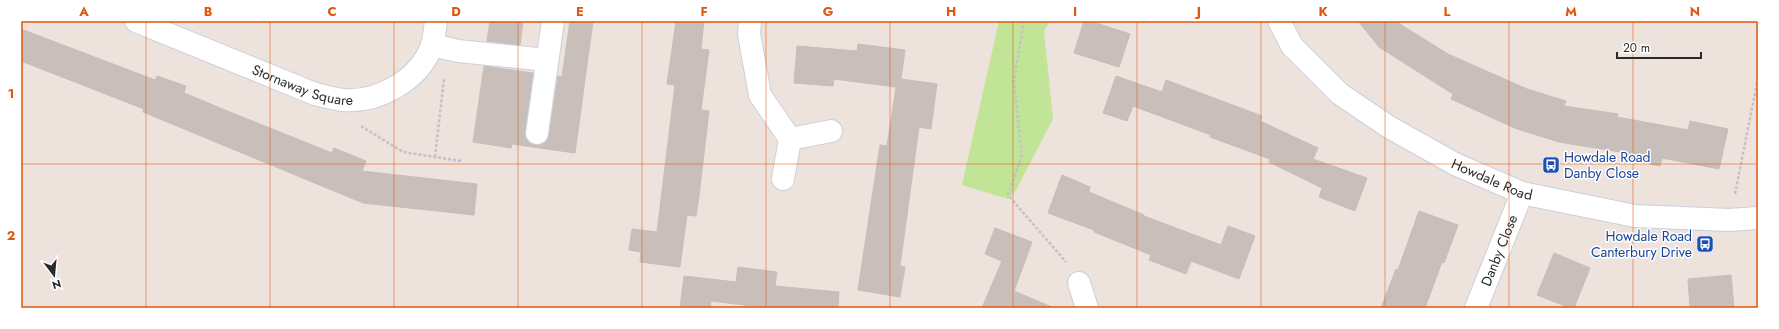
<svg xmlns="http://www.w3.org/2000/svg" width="1779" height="329" viewBox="0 0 1779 329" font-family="Jost,sans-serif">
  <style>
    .green { fill: #c1e497 }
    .building { fill: #c8bfbb; stroke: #c8beb5 }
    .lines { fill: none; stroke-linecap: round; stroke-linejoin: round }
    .minor-casing { stroke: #cad1dc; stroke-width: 24 }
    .path { stroke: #c3c3c3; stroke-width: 2.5; stroke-dasharray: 3 2; stroke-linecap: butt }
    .minor { stroke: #fff; stroke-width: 22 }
    .grid { fill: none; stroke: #de570e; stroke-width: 1; stroke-opacity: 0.55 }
    .labels { text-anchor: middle; stroke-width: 3; stroke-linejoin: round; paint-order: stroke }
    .street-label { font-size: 14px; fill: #2a2a2a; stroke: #fff }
    .transit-label { font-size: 14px; fill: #164399; stroke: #fff; text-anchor: start }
    .neatline { fill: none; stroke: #de570e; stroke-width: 1.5 }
    .grid-label { font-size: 13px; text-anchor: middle; font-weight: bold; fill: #de570e }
  </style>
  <rect width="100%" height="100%" fill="#ede2dc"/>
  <path class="green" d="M999 21H1050L1044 31 1053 119 1016 190 1008 199 962 185Z"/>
  <path class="building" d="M490 21H523L520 45 487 41Z
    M570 21H593L575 153 512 144 511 148 473 142 484 66 533 73 525 131V137L529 143 535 145H541L547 141 549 135 558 76 562 77Z
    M676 21H704L701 49 709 50 701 110 709 111 699 196 696 216 687 215 680 267 640 262 641 252 629 250 632 229 657 232 675 85 667 84Z
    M1084 21H1090L1130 34 1119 67 1074 53Z
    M1358 21H1395L1448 54 1527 89 1566 101 1564 106 1618 114 1617 117 1688 130 1690 121 1728 129 1719 169 1662 158 1660 166 1625 159 1626 153 1559 142 1517 129 1451 99 1453 94 1379 47Z
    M21 29 155 80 157 76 186 86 184 93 230 112 332 153 334 148 366 161 362 171 477 184 474 215 363 203 143 112 144 109 21 61Z
    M858 44 905 50 901 79 937 84 931 129 919 127 900 266 905 267 900 297 858 290 880 145 887 146 896 87 834 79 833 86 794 83 797 46 857 51Z
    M1116 76 1162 92 1166 80 1262 116 1260 121 1318 148 1313 159 1367 178 1355 211 1319 197 1322 188 1269 162 1270 159 1210 137 1211 135 1133 106 1127 121 1103 113Z
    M1062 175 1090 187 1089 192 1144 215V216L1221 245 1228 226 1255 236 1239 279 1191 261 1186 274 1149 260 1151 255 1094 232V230L1048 213Z
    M1419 211 1458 225 1444 263 1442 262 1425 308H1381L1396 269 1398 270Z
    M995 228 1032 242 1014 291 1054 308H982L1002 261 985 254Z
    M1554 253 1590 268 1574 308H1570L1537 295Z
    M738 267 777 272 775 286 839 292 838 308H768L711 301 710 308H680L684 276 736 282Z
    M1731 275 1734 308H1690L1688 279Z"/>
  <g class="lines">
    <defs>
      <g id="minor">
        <path id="s1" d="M136 21 315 94C324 96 334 99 343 100 378 103 420 80 432 45 434 38 435 29 436 21"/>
        <path d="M750 21 749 34 760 95 790 139"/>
        <path id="s2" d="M1279 21 1292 46 1340 94 1389 127 1455 164 1522 193 1635 216 1729 220 1758 218"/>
        <path d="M432 45 458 51 547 60"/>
        <path d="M537 133 553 21"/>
        <path d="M783 179 790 139 831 131"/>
        <path d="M1079 283 1087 308"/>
        <path id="s3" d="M1476 308 1522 193"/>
      </g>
    </defs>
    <use href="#minor" class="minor-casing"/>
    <path class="path" d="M1024 21 1014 81 1022 155 1008 195 1066 262
      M361 126 403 152 461 161
      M435 157 444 79
      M1735 194 1758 78"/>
    <use href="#minor" class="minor"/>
  </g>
  <path class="grid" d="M146 21V308M270 21V308M394 21V308M518 21V308M642 21V308M766 21V308M890 21V308M1013 21V308M1137 21V308M1261 21V308M1385 21V308M1509 21V308M1633 21V308M21 164H1758"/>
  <defs>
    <symbol id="bus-square" viewBox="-11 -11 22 22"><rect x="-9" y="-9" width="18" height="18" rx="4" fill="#1a4fb4" stroke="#fff"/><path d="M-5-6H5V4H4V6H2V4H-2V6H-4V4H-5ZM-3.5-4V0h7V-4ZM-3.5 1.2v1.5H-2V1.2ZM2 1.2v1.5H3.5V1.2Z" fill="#fff"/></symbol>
  </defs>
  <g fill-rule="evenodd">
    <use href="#bus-square" x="1541" y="155" width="20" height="20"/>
    <use href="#bus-square" x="1695" y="234" width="20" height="20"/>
  </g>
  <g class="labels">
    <g class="street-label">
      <text dy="5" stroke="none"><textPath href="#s1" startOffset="179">Stornaway Square</textPath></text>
      <text dy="5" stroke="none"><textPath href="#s2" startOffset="271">Howdale Road</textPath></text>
      <text dy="5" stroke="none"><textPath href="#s3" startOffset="62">Danby Close</textPath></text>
    </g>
    <g class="transit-label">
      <text x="1564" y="162">Howdale Road<tspan x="1564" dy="16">Danby Close</tspan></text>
      <text x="1692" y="241" text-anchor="end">Howdale Road<tspan x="1692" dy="16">Canterbury Drive</tspan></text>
    </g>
  </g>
  <rect width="1779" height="329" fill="none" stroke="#ffffff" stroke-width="44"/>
  <g transform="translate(54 275) rotate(164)" stroke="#ffffff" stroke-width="3" paint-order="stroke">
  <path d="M0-3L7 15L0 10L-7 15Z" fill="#2a2a2a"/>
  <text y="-6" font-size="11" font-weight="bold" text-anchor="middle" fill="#2a2a2a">N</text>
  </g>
  <path d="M1617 52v6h84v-6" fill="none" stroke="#2a2a2a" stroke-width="2"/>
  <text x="1623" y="52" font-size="12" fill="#2a2a2a" stroke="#ffffff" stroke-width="3" paint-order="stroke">20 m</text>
  <rect x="22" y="22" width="1735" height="285" class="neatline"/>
  <g class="grid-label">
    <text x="84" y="16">A</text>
    <text x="208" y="16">B</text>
    <text x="332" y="16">C</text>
    <text x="456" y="16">D</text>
    <text x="580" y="16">E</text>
    <text x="704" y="16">F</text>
    <text x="828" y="16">G</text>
    <text x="951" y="16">H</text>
    <text x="1075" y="16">I</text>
    <text x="1199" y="16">J</text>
    <text x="1323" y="16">K</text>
    <text x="1447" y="16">L</text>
    <text x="1571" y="16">M</text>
    <text x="1695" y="16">N</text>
    <text x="11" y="98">1</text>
    <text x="11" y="240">2</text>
  </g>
</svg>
